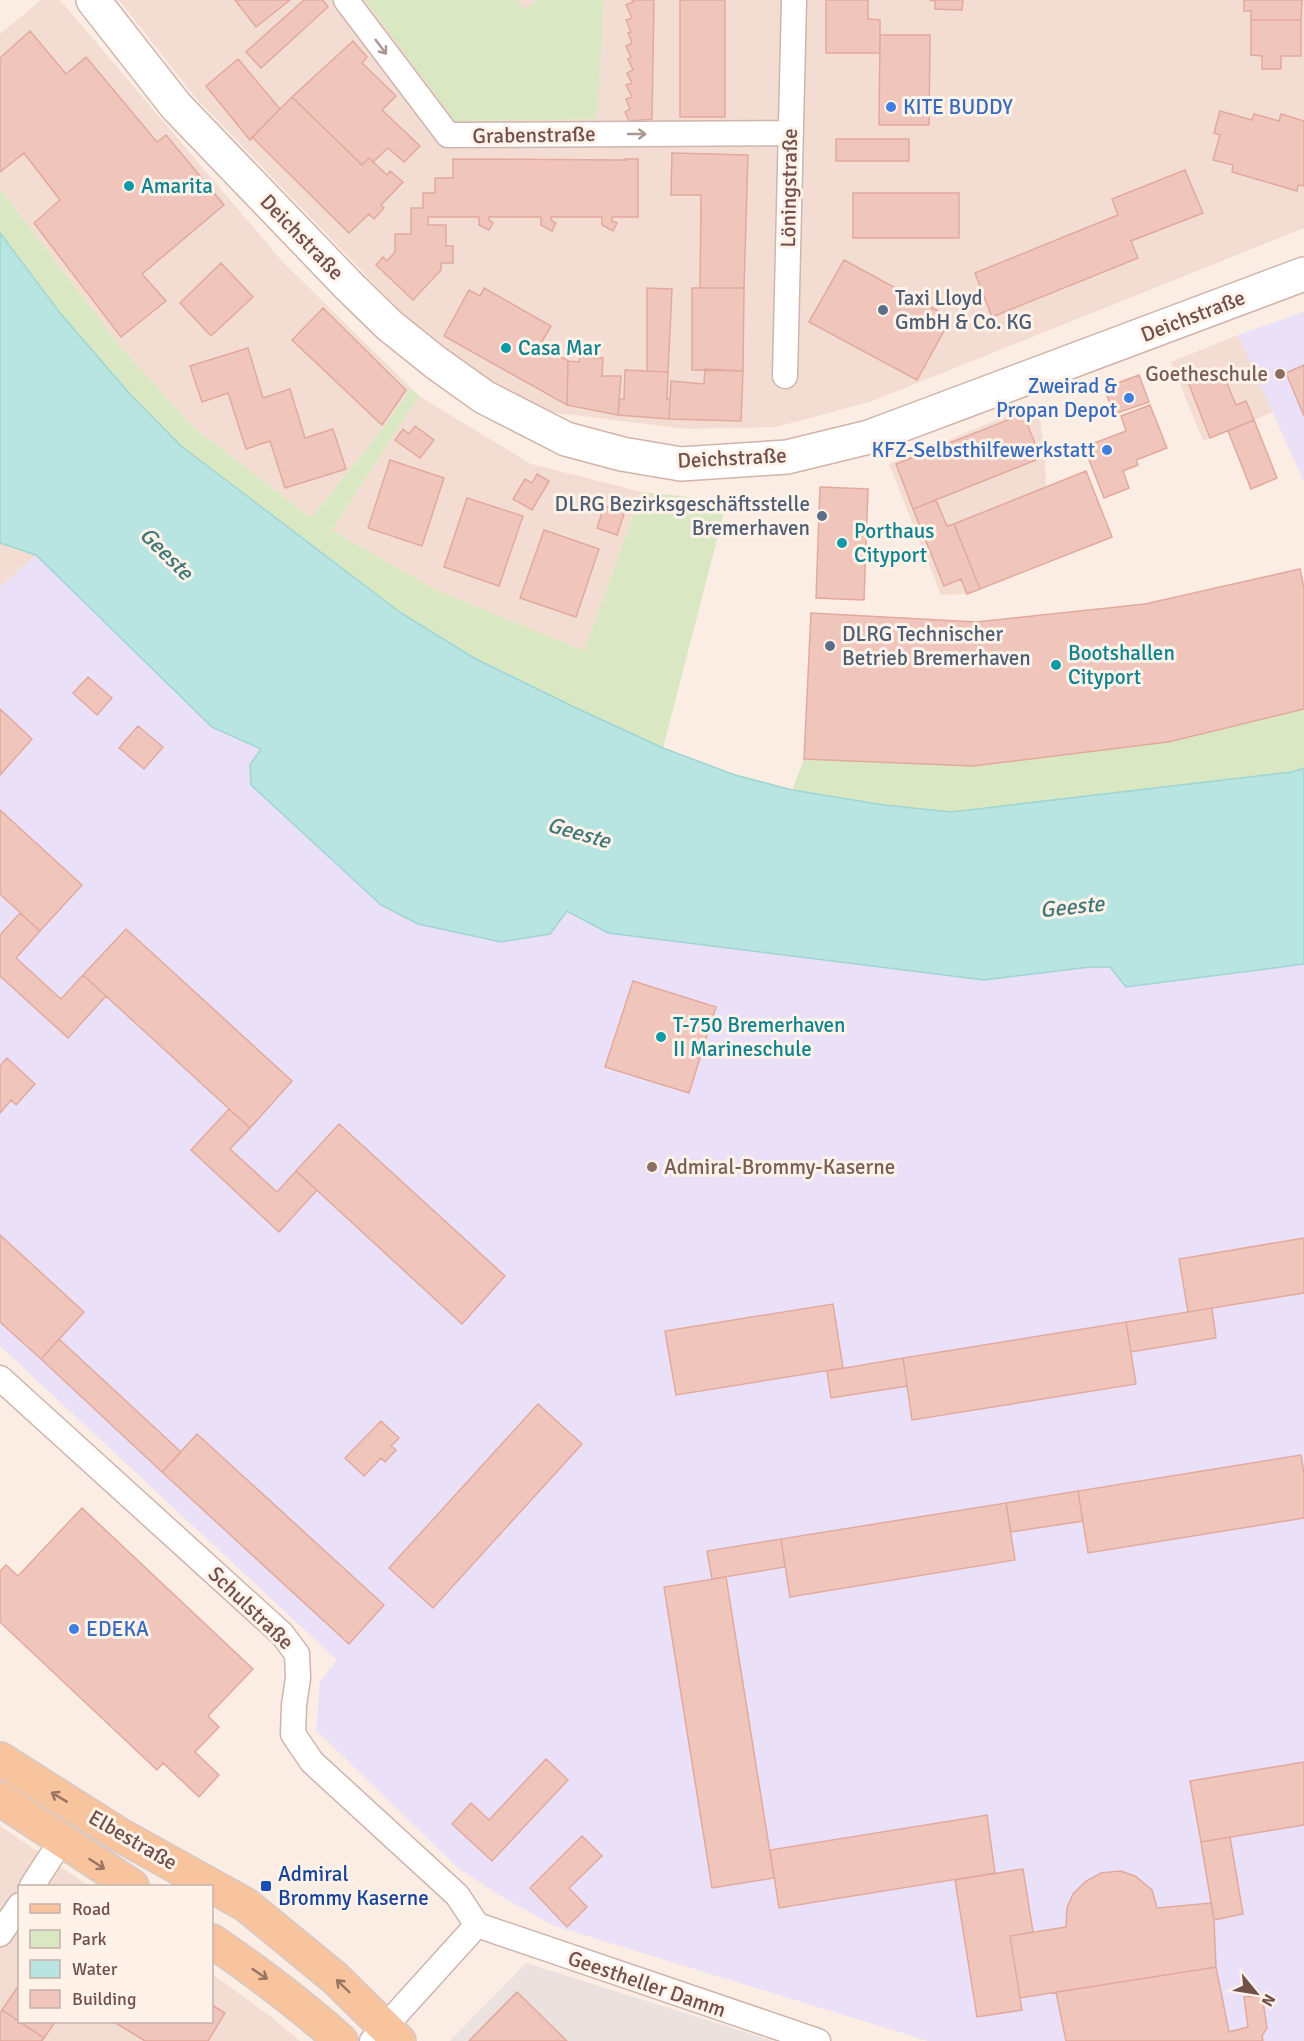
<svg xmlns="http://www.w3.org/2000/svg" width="1304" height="2041" viewBox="0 0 1304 2041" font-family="Signika,sans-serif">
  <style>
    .residential { fill: #f3ddd2 }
    .industrial { fill: #ebe1de }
    .education { fill: #eae0f8 }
    .green { fill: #d9e8c2 }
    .water { fill: #b8e4e2; stroke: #9fd5d3; stroke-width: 1.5 }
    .building { fill: #f0c6bc; stroke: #e2a99d; stroke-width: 1.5 }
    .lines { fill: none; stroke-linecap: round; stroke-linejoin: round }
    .minor-casing { stroke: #ceb5ad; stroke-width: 27 }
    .secondary-casing { stroke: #d1b4aa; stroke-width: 36 }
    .primary-casing { stroke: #d5cac9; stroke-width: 36 }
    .minor { stroke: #fff; stroke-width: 24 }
    .secondary { stroke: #fff; stroke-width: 33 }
    .primary { stroke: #f8c49d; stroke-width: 33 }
    .oneway { stroke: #aa9692 }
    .oneway2 { stroke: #9a7363 }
    .shop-dot { fill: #3f7fe0; stroke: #fef2e9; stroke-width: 2 }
    .culture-dot { fill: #0f9aa8; stroke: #fef2e9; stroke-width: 2 }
    .service-dot { fill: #5c6f8a; stroke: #fef2e9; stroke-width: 2 }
    .education-dot { fill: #8d6e63; stroke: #fef2e9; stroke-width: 2 }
    .transit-dot { fill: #1a4fb4; stroke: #fef2e9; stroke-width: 2 }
    .labels { text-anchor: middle; stroke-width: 6; stroke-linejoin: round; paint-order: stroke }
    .shop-label { font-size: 21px; fill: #366cbe; stroke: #fef2e9; text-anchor: start }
    .street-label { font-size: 21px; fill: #72504a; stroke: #fef2e9 }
    .culture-label { font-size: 21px; fill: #0d838f; stroke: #fef2e9; text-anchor: start }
    .service-label { font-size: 21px; fill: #4e5e75; stroke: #fef2e9; text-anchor: start }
    .education-label { font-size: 21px; fill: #785e54; stroke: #fef2e9; text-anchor: end }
    .transit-label { font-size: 21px; fill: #164399; stroke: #fef2e9; text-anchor: start }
    .water-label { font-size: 22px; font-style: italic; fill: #3f7876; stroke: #fef2e9 }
  </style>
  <rect width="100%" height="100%" fill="#fbede3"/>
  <path class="residential" d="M41 0H60L282 261 411 388 377 436 311 518 192 426 120 346 0 189V34Z
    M119 0H1304V228L870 402 776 427 687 429 557 413 521 404 433 345 194 96Z
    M1238 335 1273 412 1203 441 1171 362Z
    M419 396 531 464 642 492 584 652 434 589 332 530Z
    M1038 403 1045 457 1046 487 954 524 980 589 967 594 941 595 889 464Z
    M0 543 36 555 0 587Z
    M0 1826 89 1886H20V2022H212V1974L270 2016 300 2041H0Z"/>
  <path class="industrial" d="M526 1963 773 2041H450Z"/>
  <path class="education" d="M1304 312V482L1238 335Z
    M36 555 212 727 261 749 250 765 567 911 608 933 1110 967 1126 987 1304 964V2041H928L552 1925 499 1895 458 1868 316 1730 320 1682 337 1660 0 1346V587Z"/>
  <path class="green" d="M365 0H517L524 9 537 0H604L597 119 455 121Z
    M0 189 120 346 192 426 311 518 377 436 411 388 419 396 332 530 434 589 584 651 642 492 727 501 663 748 574 707 474 658 401 613 181 446 129 393 60 313 0 233Z
    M1304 709V768L1292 772 951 812 884 805 792 790 804 759 973 766 1168 742Z"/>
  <path class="water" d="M0 233 60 313 129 393 181 446 401 613 474 658 574 707 663 748 735 775 792 790 884 805 951 812 1292 772 1304 768V964L1126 987 1110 967H1090L984 980 608 933 567 911 550 934 501 942 418 924 381 905 251 785 250 765 261 749 212 727 36 555 0 543Z"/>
  <path class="building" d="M235 0H290L256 27Z
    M304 0H323L328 7 261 68 246 52Z
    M632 0H654L652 119 629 121 625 112 630 109 626 99 632 97 626 85 632 83 627 73 633 70 628 59 631 57 626 46 632 43 628 33 631 32 626 20 632 18 626 5 633 2Z
    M680 0H725V117H680Z
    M826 0H868V19L880 20V53H826Z
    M929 0H963L962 10 935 9V1Z
    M1244 0H1302L1301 20H1251V11H1244Z
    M1251 20H1301V56H1281V69H1262V56L1251 55Z
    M30 31 66 74 86 57 157 142 166 135 224 205 142 274 166 301 121 337 34 223 60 200 24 153 0 172V58Z
    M880 35H930L929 125H879Z
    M353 41 367 57 362 63 396 96 382 110 420 146 404 162 388 148 373 162 369 158 362 165 292 97Z
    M238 59 280 109 250 140 206 86Z
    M292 97 362 165 369 158 387 175 390 171 403 182 381 205 384 208 374 219 369 214 349 233 252 137Z
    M1220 111 1252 120 1254 114 1279 121 1281 114 1304 121V186L1298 185 1297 191 1232 172 1233 165 1213 160 1220 135 1214 133Z
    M836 139H909V161H836Z
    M672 153 748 155 744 288H700L701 195H671Z
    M453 159 626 160 625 159H638V217H612V221L617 223 613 231 602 225V217H551V220L556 223 552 231 541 225V217H489V220L493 223 489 230 479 225V217H428V225H446V246H453V263H441V270L413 300 376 265 383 257 387 261 395 252V234H411V208H423V193H435V178H453Z
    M1185 170 1203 213 1131 241 1138 258 992 317 975 273 1118 215 1112 199Z
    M853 193H959V238H853Z
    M844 260 951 318 917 380 809 322Z
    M221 263 253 297 211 336 180 303Z
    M484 288 551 326 540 345 568 361 567 405 444 336 469 290 480 296Z
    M647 288 672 289 668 372 647 371Z
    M692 288H744L743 371 692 370Z
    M323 308 406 390 382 425 292 340Z
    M248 348 263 398 290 389 305 438 333 429 346 469 285 488 270 441 246 449 228 393 202 402 190 366Z
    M580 357 603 358 602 376H621L618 415 567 405 568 361 579 362Z
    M1304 365V416L1286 373Z
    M705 369 743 371 741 421 669 419 671 381 704 384Z
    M1221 369 1236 405 1246 401 1254 420 1210 438 1188 382Z
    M625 370 668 372 667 399H670L669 419 618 415 619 399H624Z
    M1139 375 1149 402 1114 414 1104 388Z
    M1150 405 1167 448 1136 460 1138 465 1123 471 1129 488 1104 498 1084 447 1126 431 1121 416Z
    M1023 414 1041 458 913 509 896 464Z
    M1254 420 1277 478 1251 489 1228 431Z
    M415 426 434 440 420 458 395 440 403 429 409 434Z
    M390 460 444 478 422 546 368 528Z
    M1086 471 1112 537 980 589 954 524Z
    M537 474 549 481 532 510 513 499 525 479 532 483Z
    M820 487 868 489 864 600 816 598Z
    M467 498 523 516 499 586 444 567Z
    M936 500 947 526 954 524 980 589 967 594 961 579 944 586 913 509Z
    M615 501 627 505 617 535 597 528 604 506 612 508Z
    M544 530 599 549 576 617 520 598Z
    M1300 569 1304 588V709L1168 742 973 766 804 759 811 613 976 622 1145 604Z
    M88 677 112 698 97 715 73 693Z
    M0 709 32 739 0 775Z
    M138 726 163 747 144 769 119 748Z
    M0 810 82 885 40 931 0 894Z
    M20 913 40 931 16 958 61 999 83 975 106 996 68 1038 0 976V935Z
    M126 929 292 1081 250 1128 83 975Z
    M633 981 716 1007 689 1093 605 1067Z
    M7 1058 35 1084 16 1105 11 1100 0 1113V1066Z
    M229 1109 250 1128 230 1149 277 1192 296 1171 317 1190 279 1232 191 1150Z
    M339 1124 505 1276 462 1324 296 1171Z
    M0 1235 84 1312 41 1359 0 1322Z
    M1304 1238V1293L1188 1312 1179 1259Z
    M833 1304 843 1368 676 1395 665 1331Z
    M1212 1308 1216 1338 1131 1352 1126 1322Z
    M1126 1322 1136 1384 912 1420 903 1358Z
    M59 1339 181 1452 162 1472 41 1359Z
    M903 1358 907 1386 831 1398 827 1371Z
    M538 1404 582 1444 433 1608 389 1568Z
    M381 1421 399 1438 391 1446 396 1450 385 1462 381 1458 364 1476 345 1458Z
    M197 1434 384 1605 349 1644 162 1472Z
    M1301 1455 1304 1473V1518L1088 1553 1078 1491Z
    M1078 1491 1083 1521 1011 1532 1006 1503Z
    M1006 1503 1015 1560 790 1597 781 1539Z
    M82 1508 253 1669 208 1716 219 1727 195 1752 219 1775 199 1797 163 1763 157 1770 0 1622V1571L6 1565 18 1576Z
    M781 1539 785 1567 712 1579 707 1551Z
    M726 1577 774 1878 712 1888 664 1587Z
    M546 1759 568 1780 492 1861 452 1824 471 1803 489 1820Z
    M1304 1762V1825L1201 1842 1190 1781Z
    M987 1815 995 1873 779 1908 770 1850Z
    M582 1836 602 1856 569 1888 587 1907 567 1927 530 1888Z
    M1230 1837 1243 1914 1214 1920 1201 1842Z
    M1023 1869 1033 1932 1010 1936 1022 2010 977 2017 955 1880Z
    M1120 1871 1135 1876 1152 1890 1157 1908 1211 1903 1214 1920 1216 1967 1020 1998 1010 1936 1066 1927 1067 1908 1073 1894 1086 1881 1101 1873Z
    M1216 1967 1229 2032 1248 2027 1244 1997 1262 1995 1267 2028 1262 2036 1263 2041H1066L1056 1992Z
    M17 1988 20 1989V2022H55L44 2038 2 2010Z
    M517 1992 567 2041H469Z
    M212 2005 225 2013 208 2041H145L114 2022H212Z
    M2 2010 44 2038 42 2041H0V2014Z"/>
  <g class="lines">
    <defs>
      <path id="minor" d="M346 0 448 135 791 133
        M785 376 794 0
        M0 1378 282 1634 297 1654 298 1678 294 1705 293 1734 312 1762 457 1895 477 1925
        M32 1886 61 1841
        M477 1925 818 2041
        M0 1934 20 1905
        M372 2041 477 1925"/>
      <path id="secondary" d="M93 0 176 106 348 285 389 325 435 362 484 397 566 439 622 454 681 464 787 457 869 437 1304 274"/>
      <path id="primary" d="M0 1759 120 1835 246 1905 335 1978 399 2041
        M0 1799 132 1886
        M212 1941C257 1972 300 2004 341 2041"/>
    </defs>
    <use href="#minor" class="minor-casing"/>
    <use href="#secondary" class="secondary-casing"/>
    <use href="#primary" class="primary-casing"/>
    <use href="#minor" class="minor"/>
    <use href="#secondary" class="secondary"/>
    <use href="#primary" class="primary"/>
  </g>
  <defs><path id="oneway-shaft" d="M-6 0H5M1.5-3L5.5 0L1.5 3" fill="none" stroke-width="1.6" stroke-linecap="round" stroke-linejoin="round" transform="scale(1.5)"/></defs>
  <g class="oneway">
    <use href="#oneway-shaft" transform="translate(381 47) rotate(53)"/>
    <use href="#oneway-shaft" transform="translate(637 134)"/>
  </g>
  <g class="oneway2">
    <use href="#oneway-shaft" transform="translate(59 1797) rotate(-149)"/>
    <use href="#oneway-shaft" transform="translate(97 1864) rotate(33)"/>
    <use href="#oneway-shaft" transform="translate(260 1974) rotate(34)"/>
    <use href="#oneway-shaft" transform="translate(343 1986) rotate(-136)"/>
  </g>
  <g class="shop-dot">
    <circle cx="891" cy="107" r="6"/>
    <circle cx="1129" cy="398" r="6"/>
    <circle cx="1107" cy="450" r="6"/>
    <circle cx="74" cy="1629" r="6"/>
  </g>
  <g class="culture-dot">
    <circle cx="129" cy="186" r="6"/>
    <circle cx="506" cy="348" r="6"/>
    <circle cx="842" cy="543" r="6"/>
    <circle cx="1056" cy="665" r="6"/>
    <circle cx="661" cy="1037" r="6"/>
  </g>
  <g class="service-dot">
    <circle cx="883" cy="310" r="6"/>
    <circle cx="822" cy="516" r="6"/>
    <circle cx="830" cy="646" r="6"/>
  </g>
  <g class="education-dot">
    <circle cx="1280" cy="374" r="6"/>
    <circle cx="652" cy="1167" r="6"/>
  </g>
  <rect class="transit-dot" x="260" y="1880" width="12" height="12" rx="3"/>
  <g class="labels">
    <g class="shop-label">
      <text x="903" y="114">KITE BUDDY</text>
      <text x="1117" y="393" text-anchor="end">Zweirad &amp;<tspan x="1117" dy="24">Propan Depot</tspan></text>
      <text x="1095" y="457" text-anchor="end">KFZ-Selbsthilfewerkstatt</text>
      <text x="86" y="1636">EDEKA</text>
    </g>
    <g class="street-label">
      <text transform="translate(534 135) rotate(-1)" y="7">Grabenstraße</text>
      <text transform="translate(789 188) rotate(-89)" y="7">Löningstraße</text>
      <text transform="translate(302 237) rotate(46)" y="7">Deichstraße</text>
      <text transform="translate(1193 316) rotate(-21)" y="7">Deichstraße</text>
      <text transform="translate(732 458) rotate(-3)" y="7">Deichstraße</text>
      <text transform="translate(251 1608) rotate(44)" y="7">Schulstraße</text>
      <text transform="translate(133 1840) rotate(30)" y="7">Elbestraße</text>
      <text transform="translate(647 1984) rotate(19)" y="7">Geestheller Damm</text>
    </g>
    <g class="culture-label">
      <text x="141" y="193">Amarita</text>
      <text x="518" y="355">Casa Mar</text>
      <text x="854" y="538">Porthaus<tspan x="854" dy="24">Cityport</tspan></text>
      <text x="1068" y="660">Bootshallen<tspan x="1068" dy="24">Cityport</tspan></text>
      <text x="673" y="1032">T-750 Bremerhaven<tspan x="673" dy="24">II Marineschule</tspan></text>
    </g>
    <g class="service-label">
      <text x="895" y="305">Taxi Lloyd<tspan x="895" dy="24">GmbH &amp; Co. KG</tspan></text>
      <text x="810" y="511" text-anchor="end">DLRG Bezirksgeschäftsstelle<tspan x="810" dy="24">Bremerhaven</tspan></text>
      <text x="842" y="641">DLRG Technischer<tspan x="842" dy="24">Betrieb Bremerhaven</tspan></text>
    </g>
    <g class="education-label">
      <text x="1268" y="381">Goetheschule</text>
      <text x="664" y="1174" text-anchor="start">Admiral-Brommy-Kaserne</text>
    </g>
    <g class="transit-label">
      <text x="278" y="1881">Admiral<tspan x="278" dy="24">Brommy Kaserne</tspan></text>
    </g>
    <g class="water-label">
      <text transform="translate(167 553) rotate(45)" y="8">Geeste</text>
      <text transform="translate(579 832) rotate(16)" y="8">Geeste</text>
      <text transform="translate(1072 906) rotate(-6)" y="8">Geeste</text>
    </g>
  </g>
  <rect x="18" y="1885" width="195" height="138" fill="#fef2e9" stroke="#c6b1a9" stroke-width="1.5"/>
  <rect x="30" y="1904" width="30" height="9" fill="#f8c49d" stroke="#c6b1a9" stroke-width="1.5"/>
  <text x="72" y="1915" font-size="18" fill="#72504a">Road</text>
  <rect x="30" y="1930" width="30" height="18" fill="#d9e8c2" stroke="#c6b1a9" stroke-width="1.5"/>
  <text x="72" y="1945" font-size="18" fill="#72504a">Park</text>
  <rect x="30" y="1960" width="30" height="18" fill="#b8e4e2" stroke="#c6b1a9" stroke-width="1.5"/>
  <text x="72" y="1975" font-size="18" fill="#72504a">Water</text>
  <rect x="30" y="1990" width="30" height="18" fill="#f0c6bc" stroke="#c6b1a9" stroke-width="1.5"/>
  <text x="72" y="2005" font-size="18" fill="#72504a">Building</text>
  <g transform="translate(1256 1993) rotate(120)" stroke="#fef2e9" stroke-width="4.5" paint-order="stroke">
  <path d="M0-4.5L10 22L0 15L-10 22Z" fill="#72504a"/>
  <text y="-9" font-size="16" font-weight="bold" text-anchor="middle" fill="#72504a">N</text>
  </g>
</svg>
